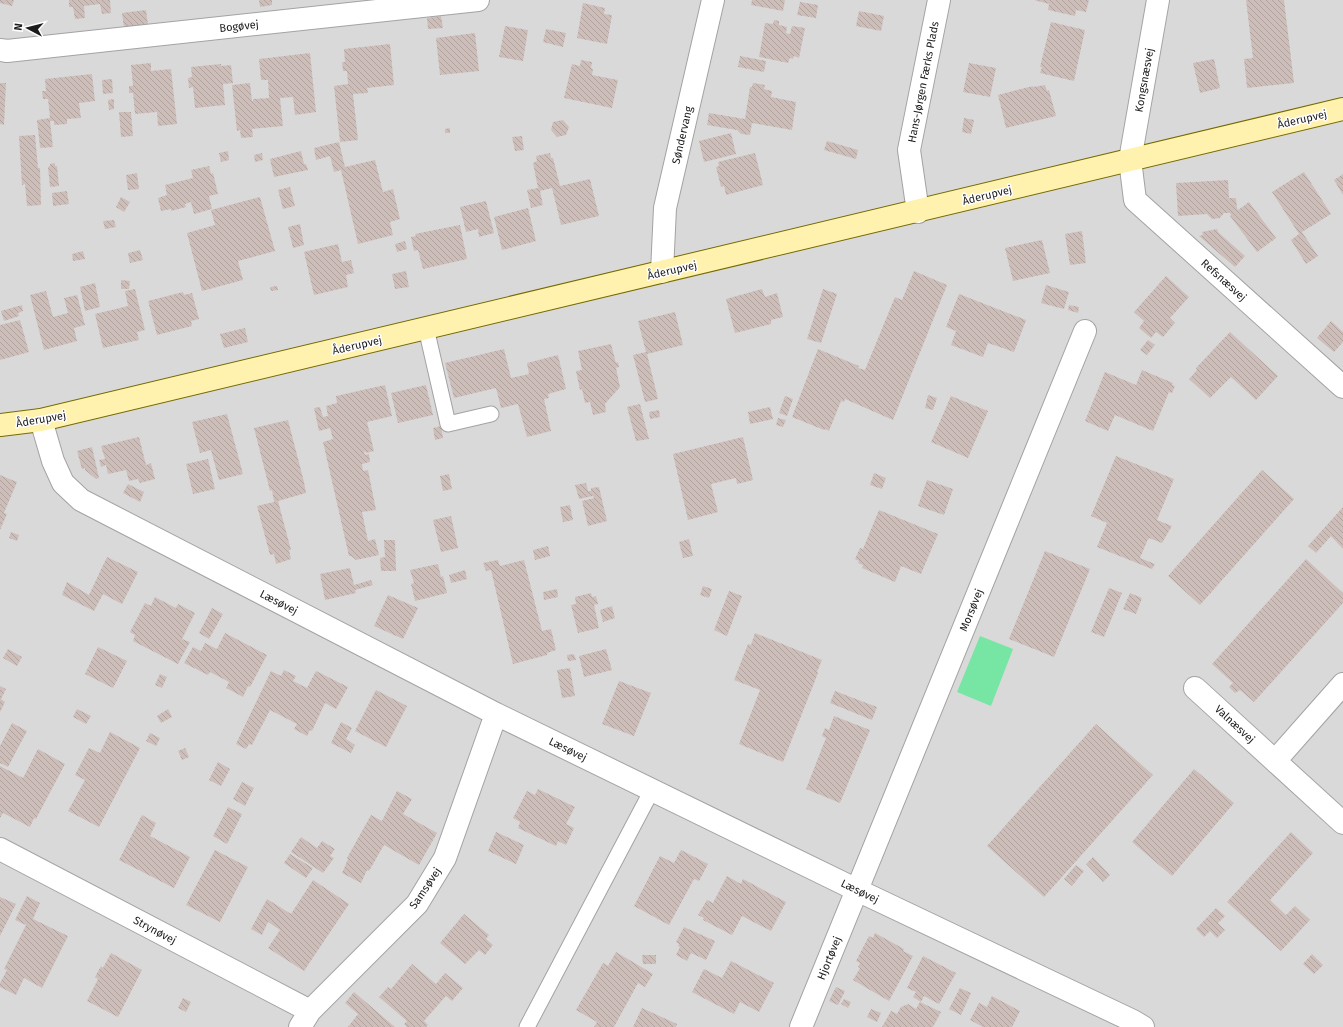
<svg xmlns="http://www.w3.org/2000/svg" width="1343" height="1027" viewBox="0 0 1343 1027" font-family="'Fira Sans',sans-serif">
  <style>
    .residential { fill: #dad9d9 }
    .pitch { fill: #77e5a4 }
    .building { fill: url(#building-back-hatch) }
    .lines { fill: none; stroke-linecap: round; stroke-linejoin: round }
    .lane-casing { stroke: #a3a3a3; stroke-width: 17 }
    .street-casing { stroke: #a3a3a3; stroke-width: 24 }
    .secondary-casing { stroke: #766b00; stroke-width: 24 }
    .lane { stroke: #fff; stroke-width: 15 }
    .street { stroke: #fff; stroke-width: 22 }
    .secondary { stroke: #fff2ae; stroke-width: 22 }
    .labels { text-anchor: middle; stroke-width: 3; stroke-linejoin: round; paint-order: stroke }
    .street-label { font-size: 11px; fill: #1c1c1c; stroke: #fff }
  </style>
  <defs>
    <pattern id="building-back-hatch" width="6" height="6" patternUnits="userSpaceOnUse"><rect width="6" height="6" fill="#cebeba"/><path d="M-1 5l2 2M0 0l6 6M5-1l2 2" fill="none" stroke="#b0a39f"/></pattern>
  </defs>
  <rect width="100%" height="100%" fill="#efe7e0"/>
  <path class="residential" d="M0 0H1343V1027H0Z"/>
  <path class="pitch" d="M980 636 1013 649 991 706 957 692Z"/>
  <path class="building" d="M0 0H14L12 6 0 3Z
    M69 0H110L111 13 102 14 100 4 84 6 85 18 75 19 73 7H69Z
    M259 0H272V5L260 7Z
    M752 0H785L783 11 751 5Z
    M1034 0H1089L1086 12 1076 10 1075 16 1048 10 1049 4Z
    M1246 0H1284L1294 83 1247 88 1244 59 1253 58Z
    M800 2 818 5 816 18 797 15Z
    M583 3 605 8 604 14 612 15 607 44 577 38Z
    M146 10 148 25 124 28 122 13Z
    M859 11 884 16 881 31 856 26Z
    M441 16 443 28 428 29 427 18Z
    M774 20 779 21V25L787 27 786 33 790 34 792 26 805 28 799 58 794 56 793 59 790 58 788 63 759 57 765 23 773 24Z
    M1051 22 1085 30 1074 81 1040 73 1042 67H1040Z
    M505 26 528 30 523 61 499 57Z
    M546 29 566 33 563 47 543 42Z
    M475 33 479 71 440 75 436 38Z
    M390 44 394 85 367 88 368 93 353 94 358 140 340 142 334 86 348 84 347 71H343L342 62H345L344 49Z
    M310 53 316 112 295 115 293 97 280 98 283 126 252 129 253 137 241 138 240 130 237 131 232 85 250 83 252 101H253V99L269 98 268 80H261L259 59Z
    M740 56 766 61 764 72 738 67Z
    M1214 59 1220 88 1200 93 1193 63Z
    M581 60 592 62 591 68 593 69 592 75 618 80 612 108 564 98 572 64 580 66Z
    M151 63V71L171 69 177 124 158 126 157 112 135 114 133 93H129V86H133L131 65Z
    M969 63 996 68 990 97 963 92Z
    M221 64V66L231 65 233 83 223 84 225 105 195 108 193 87 189 88 188 78 192 77 191 67Z
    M92 74 95 101 79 103 81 118 67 119V124L54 125V121H50L53 147 40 148 37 120 50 118 48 99H43L42 91H46L45 79Z
    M112 79 113 93 103 94 102 80Z
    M0 83H6L4 125 0 124Z
    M753 83 765 85 764 89 772 91 771 97 796 102 792 130 752 123 750 135 741 134 737 130 707 125 709 113 745 119 750 87H752Z
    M1045 85 1047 91 1049 90 1056 116 1006 128 998 95 1033 86V87Z
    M114 99V109L109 110 108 100Z
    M119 112H131L133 136 121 137Z
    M964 118 974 120 971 134 962 132Z
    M563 120 569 127 566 135 557 137 551 130 553 122Z
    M450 128V133H445V129Z
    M731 133 736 154 704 162 699 141Z
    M35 135 38 168H40L41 205 27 206 25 184 22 185 19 136Z
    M522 136 524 150 515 151 512 137Z
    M827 141 858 150 856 159 824 150Z
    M339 142 345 167 375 160 383 192 393 189 400 219 390 222 393 235 358 244 341 170 334 172 330 156 316 160 314 148Z
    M228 151 229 160 221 162 219 153Z
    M301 151 304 164H306L308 170 274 177 270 159Z
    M262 153 263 160 255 162 254 155Z
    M550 153 551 158H553L560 186 590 179 599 216 561 225 552 188 540 191 543 205 531 208 527 190 538 188 533 163 537 161 536 156Z
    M755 153 763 185 726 195 724 186 721 187 716 167 719 166 718 162Z
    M55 163V166H57L59 186 50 187 48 167 50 166V164Z
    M209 166 211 174 213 173 218 194 209 196 212 209 194 214 191 202 185 204 186 207 171 211V209L161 211 158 198 167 195 165 185 193 178 191 170Z
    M1304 172 1331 214 1302 232 1318 256 1306 264 1291 240 1299 234 1272 192Z
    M137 173 139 189 128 190 126 175Z
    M1343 174V195L1334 180Z
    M1228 180 1229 198H1236L1237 208 1238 210 1249 202 1276 238 1257 252 1230 216 1231 215 1230 213H1224L1220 218 1212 219 1207 214 1178 216 1176 183Z
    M290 187 295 206 283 209 278 190Z
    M67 191 69 204 53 206 52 193Z
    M121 197 130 202 124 212 116 207Z
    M260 197 275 251 238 261 243 280 202 291 187 233 215 225 211 210Z
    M486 201 494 233 479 237 478 229 466 232 460 207Z
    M528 208 536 241 502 250 494 217Z
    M114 220 116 227 105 229 103 221Z
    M300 224 304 245 293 248 288 227Z
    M460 225 467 259 423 269 418 250 414 251 411 237 416 236 415 234Z
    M1217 229 1218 232 1245 256 1235 267 1199 236 1203 235 1202 232Z
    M1082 231 1086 263 1070 265 1065 234Z
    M1042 240 1050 273 1013 281 1005 248Z
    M405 241 407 249 397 252 395 244Z
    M338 244 342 262 351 260 354 273 346 275 348 287 314 295 304 252Z
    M140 250 143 260 130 263 128 253Z
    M83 251 85 259 73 261 72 254Z
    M406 271 409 287 395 289 392 274Z
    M914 271 947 285 893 420 845 399 844 402 841 401 829 431 825 429 824 430 792 417 818 349 859 366 858 368 865 370 895 297 902 300Z
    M1166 276 1189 297 1170 318 1175 323 1163 337 1156 332 1151 338 1139 328 1144 321 1134 312Z
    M121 280 130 281 129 289H121Z
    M95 283 100 307 85 311 80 287Z
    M1046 285 1069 292 1064 309 1041 303Z
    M277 286 278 290 271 291 270 287Z
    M135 289 145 330 137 332 139 340 103 348 95 314 128 306 125 291Z
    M762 289 765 297 777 293 783 317 771 320V324L735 333 726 299Z
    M823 289 837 294 821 343 807 339Z
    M46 291 53 317 68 313 64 298 77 295 85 325 74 328 77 341 44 350 30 295Z
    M183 292 184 295 192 293 199 319 191 321 192 326 157 335 148 301Z
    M959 294 1026 320 1014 352 988 343 983 357 951 345 956 331 946 327Z
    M22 305 23 311 18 313 19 316 4 321 1 311Z
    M1069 305 1079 307 1078 313 1068 310Z
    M675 312 683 345 647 354 658 399 645 402 633 355 646 352 638 321Z
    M20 320 29 352 0 360V325Z
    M1331 321 1343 332V342L1334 352 1317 338Z
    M245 328 248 342 224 348 220 334Z
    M1230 332 1278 376 1256 400 1231 377 1210 398 1189 379 1197 370 1196 368Z
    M1148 340 1155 345 1147 355 1140 350Z
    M611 344 616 363 618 362 619 367 616 368 620 387 605 404 606 412 593 415 590 402 585 403 582 389 580 390 576 371 582 370 578 351Z
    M504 349 511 378 529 374 527 363 558 355 566 389 548 394 549 398 544 399 551 431 527 437 518 404 501 408 496 388 454 398 445 363Z
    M1142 370 1173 383 1172 385 1175 386 1172 393 1169 392 1153 431 1115 415 1108 431 1085 421 1105 372 1136 385Z
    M385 385 392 416 367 422 374 451 366 453 365 451 364 452 365 455 369 454 370 462 362 464 363 471 368 470 376 510 362 512 368 541 375 539 379 555 356 560 351 556H349L323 442 333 439 330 428 319 431 314 408 320 407 323 417 328 416 326 406 337 403 336 396Z
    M426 385 433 415 398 423 391 393Z
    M928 395 937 398 933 410 925 408Z
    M785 396 793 399 787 416 779 413Z
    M951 396 988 411 968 458 931 442Z
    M640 404 649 439 636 441 627 407Z
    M770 407 773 419 750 424 748 412Z
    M659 410 660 417 650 419 649 412Z
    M227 414 243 474 219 480 211 450 200 453 192 422Z
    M778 418 786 420 783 427 776 425Z
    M288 420 304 482 306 493 278 501 291 550H289L291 559 276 564 274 554 270 555 257 506 274 502 272 490 270 491 254 428Z
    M441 426 443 438 435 440 433 428Z
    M139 437 146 465 151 463 155 479 140 483 138 479 129 481 126 470 108 474 106 465 101 467 99 460 105 459 101 446Z
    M743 437 753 480 737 484 736 478 711 484 718 512 688 520 673 454Z
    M92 447 99 478 96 479 85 470V468L82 469 77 451Z
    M1116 456 1174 479 1157 520 1172 526 1162 543 1149 538V540L1148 539 1140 558 1155 564 1152 569 1097 547 1107 523 1091 516Z
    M208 459 215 489 193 494 186 464Z
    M1262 470 1294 499 1200 605 1168 576Z
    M874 473 886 478 882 489 870 485Z
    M449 474 452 489 443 491 440 476Z
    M0 475 17 482 4 513 7 514 0 530Z
    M927 480 953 489 944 515 918 506Z
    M586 483 588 491H591V488L599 487 607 521 588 526 582 501 594 498 593 496 579 499 575 485Z
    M128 484 144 492 140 502 123 493Z
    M570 505 573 520 563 522 560 507Z
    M1343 507V549L1331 536 1316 553 1308 546Z
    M879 510 938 534 921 574 901 566 895 582 862 568 863 565 858 563 859 561 855 559 860 548 863 549Z
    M451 516 458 548 441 552 433 520Z
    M11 532 19 535 17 541 9 538Z
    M689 539 693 556 683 558 679 542Z
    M384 540H395L396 571H381L380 558 385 557Z
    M548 546 550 556 535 560 533 550Z
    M1045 551 1090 569 1054 657 1009 639Z
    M107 557 138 572 122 604 103 594 94 611 62 595 67 582 89 595Z
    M1306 559 1343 593V603L1254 702 1240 690 1235 693 1229 687 1233 683 1212 664Z
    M498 560 500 566 524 560 542 631 551 629 556 650 547 653V655L513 664 491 570 486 571 483 563Z
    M438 564 441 577 443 576 447 593 415 601 411 584 414 583 410 570Z
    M350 568 354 585 371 580 373 585 355 590 356 593 325 600 320 574Z
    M465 570 467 579 451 583 449 575Z
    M703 586 712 589 709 598 700 595Z
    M1109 588 1122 593 1104 637 1091 632Z
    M557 589 558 597 544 600 543 592Z
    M729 591 742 596 727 636 714 630Z
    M591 593 592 597 596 596 598 604 594 605 599 628 578 633 571 605 576 604 575 597Z
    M1130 593 1142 598 1136 614 1123 609Z
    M388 595 418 608 403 639 374 626Z
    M155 597 176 608 178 604 195 613 182 639 190 642 178 664 133 641 135 635 130 632 145 603 151 606Z
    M612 606 615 618 603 622 600 610Z
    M212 608 223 614 209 639 199 633Z
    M225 633 267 655 250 687 248 686 243 697 226 688 229 682 210 672 208 675 184 663 193 647 201 651 205 643 217 649Z
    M755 633 822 660 817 672 818 673 783 762 739 744 760 690 734 680 748 644 751 645Z
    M98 647 127 661 113 688 85 674Z
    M8 649 22 657 17 666 3 658Z
    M606 649 612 670 584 677 579 656Z
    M574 654 576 660 568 661 567 655Z
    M570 668 575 696 562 698 557 670Z
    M284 670 296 676 293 681 307 688 316 671 348 687 336 709 325 703 312 731 310 730 307 736 294 729 297 724 270 710 252 745 249 744 246 749 236 744 271 671 281 676Z
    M160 674 167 677 162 688 155 685Z
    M619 681 651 693 634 736 602 724Z
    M0 686 6 689 1 699 5 702 0 712Z
    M376 690 407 706 386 747 355 731Z
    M835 691 877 707 872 720 830 703Z
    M77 709 91 716 86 724 73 717Z
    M168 709 172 717 161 723 157 716Z
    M834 716 870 730 840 803 806 789 826 738 822 736 825 728 829 730Z
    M341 722 352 728 346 739 355 745 351 753 331 743Z
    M12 723 27 731 8 767 0 763V746Z
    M1096 724 1153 775 1044 897 987 846Z
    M110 732 140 748 99 827 68 811 85 780 75 775 89 748 100 753Z
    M150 733 160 738 156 746 146 741Z
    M185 748 189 757 182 760 178 751Z
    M38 749 65 764 36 819 34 818 30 827 3 813 0 818V766L23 778Z
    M218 762 230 769 221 786 209 780Z
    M1194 769 1234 803 1172 876 1132 842Z
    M242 782 254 788 245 806 233 799Z
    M538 789 575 807 566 824 574 828 566 845 558 841 556 846 518 828 520 822 513 818 527 791 535 795Z
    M397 791 412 799 403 814 437 833 419 865 384 845 369 871 367 870 361 883 342 873 348 859 347 858 371 815 382 821Z
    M228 807 242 814 227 844 213 836Z
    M142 815 156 823 150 836 190 857 174 888 119 860Z
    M496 832 524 845 516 864 488 851Z
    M1291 832 1313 853 1270 900 1286 915 1295 906 1310 920 1281 951 1227 902Z
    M301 837 317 848 322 841 335 849 330 856 334 858 323 873 291 852Z
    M215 850 248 867 220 922 186 905Z
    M681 850 708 864 699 881 694 879 669 925 634 906 660 856 674 863Z
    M290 854 313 868 306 878 284 863Z
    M1093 857 1110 875 1103 882 1086 864Z
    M1076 865 1084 871 1072 886 1064 879Z
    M727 876 741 884 743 879 786 902 771 931 742 916 732 935 703 920 704 918 698 915 707 900 713 903Z
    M313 880 349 904 304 971 268 948 280 930 268 922 262 935 251 929 267 899 291 914Z
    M27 896 40 903 33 919 68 936 42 988 24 978 16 995 0 987V983L7 970 4 969 26 925 15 920Z
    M0 897 16 904 0 936Z
    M1216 908 1225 916 1218 923 1225 930 1217 938 1210 931 1204 937 1196 929Z
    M464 914 489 935 486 939 493 945 485 955 479 950 465 964 440 943Z
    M684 927 715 941 706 960 691 953 687 961 676 955 680 947 678 946 679 944 676 942Z
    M875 933 904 949 903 951 913 956 889 1001 853 980 860 968 858 967 860 963 856 961 869 936 873 938Z
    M616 952 653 974 645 987 638 983 614 1027H594L597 1022 576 1010 603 963 608 966Z
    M111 953 142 970 118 1017 87 1001 98 979 95 977 101 966 103 968Z
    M1312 954 1323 965 1314 974 1303 964Z
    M642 955H656V964H643Z
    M923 956 956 973 939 1004 924 996 921 1002 913 997 916 992 907 988Z
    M731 961 774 983 759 1012 740 1002 734 1014 692 992 704 969 722 978Z
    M412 964 436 984 445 973 463 988 452 1001 446 996 424 1021 428 1025 426 1027H407L404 1024 407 1021 379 997 388 987 391 989Z
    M836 987 845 991 838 1005 829 1001Z
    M960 988 971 993 961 1015 949 1009Z
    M354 992 395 1027H348L358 1014 345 1003Z
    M992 996 1020 1011 1012 1027H983L970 1020 979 1003 987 1007Z
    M183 998 191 1002 186 1012 178 1008Z
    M844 999 851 1002 848 1008 841 1004Z
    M920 1002 941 1012 933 1027H882L891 1011 897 1014 901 1007 908 1004 916 1009Z
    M642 1008 677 1024 676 1027H633Z
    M871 1009 881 1013 877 1022 867 1017Z"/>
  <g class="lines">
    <defs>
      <path id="lane" d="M426 328 448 424 491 414
        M527 1027 652 790"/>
      <path id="street" d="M1158 0 1130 160 1135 200 1343 387
        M0 50 7 51 478 0
        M918 212 909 150 939 0
        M662 272 665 208 713 0
        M41 420 53 461 63 483 81 500 496 714 857 890 1133 1021 1143 1027
        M1195 688 1343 823
        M1275 761 1343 684
        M0 849 310 1011
        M300 1027 310 1011 417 904 445 858 496 714
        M801 1027 1085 331"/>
      <path id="secondary" d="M0 425 41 420 1343 109"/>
    </defs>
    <use href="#lane" class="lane-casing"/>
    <use href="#street" class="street-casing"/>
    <use href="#secondary" class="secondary-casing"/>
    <use href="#lane" class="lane"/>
    <use href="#street" class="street"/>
    <use href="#secondary" class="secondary"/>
  </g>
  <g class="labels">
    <g class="street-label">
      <text transform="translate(239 26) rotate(-6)" y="4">Bogøvej</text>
      <text transform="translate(1144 80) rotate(-80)" y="4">Kongsnæsvej</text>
      <text transform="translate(923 82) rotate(-79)" y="4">Hans-Jørgen Færks Plads</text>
      <text transform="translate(1302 119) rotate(-13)" y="4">Åderupvej</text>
      <text transform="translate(682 135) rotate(-77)" y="4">Søndervang</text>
      <text transform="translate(987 195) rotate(-14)" y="4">Åderupvej</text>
      <text transform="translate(672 270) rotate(-13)" y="4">Åderupvej</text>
      <text transform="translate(1224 280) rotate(42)" y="4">Refsnæsvej</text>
      <text transform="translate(357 345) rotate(-13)" y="4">Åderupvej</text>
      <text transform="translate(41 419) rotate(-10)" y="4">Åderupvej</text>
      <text transform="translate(279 602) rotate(27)" y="4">Læsøvej</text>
      <text transform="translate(971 610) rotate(-68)" y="4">Morsøvej</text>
      <text transform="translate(1235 724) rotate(43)" y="4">Valnæsvej</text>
      <text transform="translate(568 749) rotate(26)" y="4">Læsøvej</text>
      <text transform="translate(425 888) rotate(-56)" y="4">Samsøvej</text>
      <text transform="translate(860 891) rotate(26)" y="4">Læsøvej</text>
      <text transform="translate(155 930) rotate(28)" y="4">Strynøvej</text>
      <text transform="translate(829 958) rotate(-68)" y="4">Hjortøvej</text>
    </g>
  </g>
  <g transform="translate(28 28) rotate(277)" stroke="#ffffff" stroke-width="3" paint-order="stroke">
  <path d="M0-3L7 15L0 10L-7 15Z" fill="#1c1c1c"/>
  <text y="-6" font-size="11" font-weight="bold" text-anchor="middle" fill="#1c1c1c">N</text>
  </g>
</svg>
